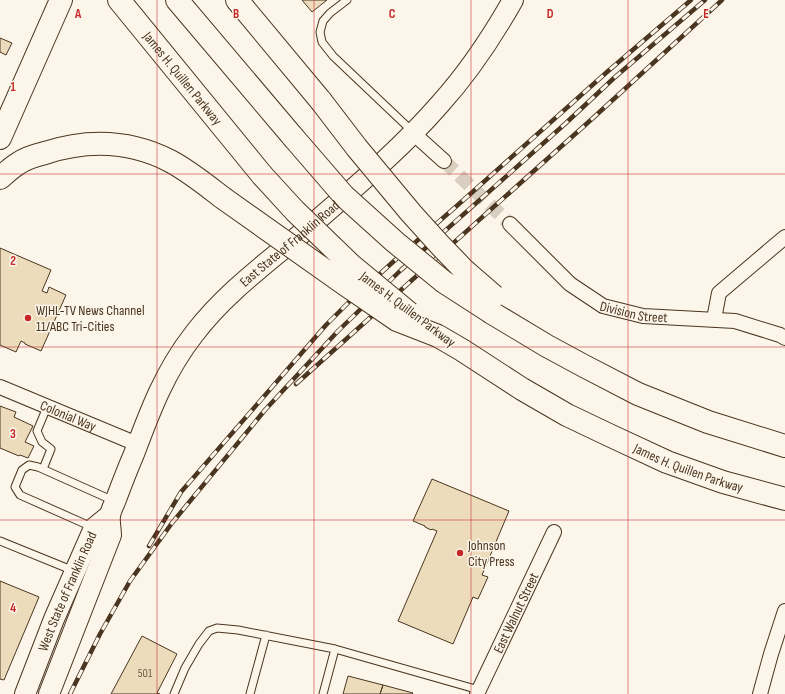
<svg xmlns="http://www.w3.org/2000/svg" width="785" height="694" viewBox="0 0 785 694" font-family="'Sofia Sans Condensed',sans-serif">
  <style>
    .building { fill: #ecdcbc; stroke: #4a3520 }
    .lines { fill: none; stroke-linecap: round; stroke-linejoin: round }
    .minor-tunnel { stroke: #d8cfc1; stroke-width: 14; stroke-dasharray: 14 7; stroke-linecap: butt }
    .service-casing { stroke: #4a3520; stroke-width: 9 }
    .minor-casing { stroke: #4a3520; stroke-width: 16 }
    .secondary-casing { stroke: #4a3520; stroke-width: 22 }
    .primary-casing { stroke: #4a3520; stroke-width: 24 }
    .motorway-casing { stroke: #4a3520; stroke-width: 24 }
    .service { stroke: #fbf6e9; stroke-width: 7 }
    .minor { stroke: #fbf6e9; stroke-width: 14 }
    .secondary { stroke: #fbf6e9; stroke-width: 20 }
    .primary { stroke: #fbf6e9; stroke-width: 22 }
    .motorway { stroke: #fbf6e9; stroke-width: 22 }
    .rail-casing { stroke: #4a3520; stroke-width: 4.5 }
    .rail { stroke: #fbf6e9; stroke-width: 3; stroke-dasharray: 9; stroke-linecap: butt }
    .motorway-bridge-casing { stroke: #4a3520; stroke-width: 24; stroke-linecap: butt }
    .motorway-bridge { stroke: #fbf6e9; stroke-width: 22 }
    .grid { fill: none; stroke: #c62828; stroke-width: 1; stroke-opacity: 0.55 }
    .poi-dot { fill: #c62828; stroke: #fbf6e9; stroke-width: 1.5 }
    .labels { text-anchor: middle; stroke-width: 3; stroke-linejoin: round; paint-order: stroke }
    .number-label { font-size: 12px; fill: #725f47 }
    .street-label { font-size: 14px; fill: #4a3520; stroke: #fbf6e9 }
    .poi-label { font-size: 14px; fill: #4a3520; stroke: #fbf6e9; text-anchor: start }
    .grid-label { font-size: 13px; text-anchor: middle; font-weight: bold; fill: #c62828; stroke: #fbf6e9; stroke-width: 3; stroke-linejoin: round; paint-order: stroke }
  </style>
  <rect width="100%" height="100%" fill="#fbf6e9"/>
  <path class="building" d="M302 0H327L312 12Z
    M0 38 12 43 6 55 0 52Z
    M0 248 51 270 42 291 47 293 49 287 66 295 41 351 25 344V343L21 341 16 352 0 345Z
    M0 406 16 412 14 417 33 426 25 442 34 446 28 458 20 455 19 456 0 448Z
    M432 479 509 511 482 575 488 577 478 599 473 597 453 644 398 621 437 531 432 529 431 530 425 527V526L413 521Z
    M0 581 39 597 4 680 0 679Z
    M142 636 177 654 157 693 160 694H111Z
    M348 676 383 685 380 694H343Z
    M383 685 413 693 412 694H380Z"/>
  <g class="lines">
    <path class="minor-tunnel" d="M444 161 510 224"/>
    <defs>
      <path id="service" d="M347 0 330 13 323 21 320 32 322 42 333 56 412 131
        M43 469 51 449 42 442 37 431 47 407
        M92 527 20 495 15 487 22 470 29 465 38 467 114 501
        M0 541 74 571
        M174 694 185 668 199 644 209 631 217 628 238 630 335 649 479 690
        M250 694 266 635
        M323 694 335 649"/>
      <g id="minor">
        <path d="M413 133 444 161"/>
        <path id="s1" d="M510 224 570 284 603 306 643 316 735 321 780 335 785 338"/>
        <path d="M714 319 719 293 785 237"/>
        <path id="s2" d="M0 387 137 444"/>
        <path id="s3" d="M477 694 554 532"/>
        <path d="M760 694 771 654 785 611"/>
      </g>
      <g id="secondary">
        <path id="s4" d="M25 694 54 619 94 528 110 515"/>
        <path id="s5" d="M49 694 111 535C111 529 109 521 110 515 111 511 113 506 115 502 121 486 127 470 134 454 150 411 165 371 194 334 225 293 268 262 307 229 353 189 400 150 440 104 468 73 492 37 513 0"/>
      </g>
      <path id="primary" d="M0 138 61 0"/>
      <g id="motorway">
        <path id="s6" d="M119 0 262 175"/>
        <path d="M177 0 293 137"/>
        <path d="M237 0 321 101"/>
        <path d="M0 178C6 173 12 167 19 163 26 158 37 155 45 153 88 139 129 140 170 161 189 171 206 185 223 198"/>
        <path d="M492 313 547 346 584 366 638 394 708 422 785 446"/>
        <path id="s7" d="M438 336 462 350 522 389 567 415 609 435 667 462 723 482 785 499"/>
      </g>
    </defs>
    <use href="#service" class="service-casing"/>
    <use href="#minor" class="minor-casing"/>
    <use href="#secondary" class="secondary-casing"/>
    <use href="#primary" class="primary-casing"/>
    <use href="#motorway" class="motorway-casing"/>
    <use href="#service" class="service"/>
    <use href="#minor" class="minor"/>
    <use href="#secondary" class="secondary"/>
    <use href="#primary" class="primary"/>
    <use href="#motorway" class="motorway"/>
    <defs>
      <path id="rail" d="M296 384 593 118 722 0
        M149 546 181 492 326 325 350 301 394 261 468 196 607 72 691 0
        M70 694 100 634 130 581 172 523 265 410 338 331 401 270 566 123 614 78 705 0"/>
    </defs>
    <use href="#rail" class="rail-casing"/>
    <use href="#rail" class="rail"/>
    <defs>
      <path id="motorway-bridge" d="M321 101 357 148 411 213 439 244 464 270 494 296
        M293 137 344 196 395 242 444 282 492 313
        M262 175 295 211 351 265 409 313
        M223 198 343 283 397 320 438 336"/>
    </defs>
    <use href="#motorway-bridge" class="motorway-bridge-casing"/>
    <use href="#motorway-bridge" class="motorway-bridge"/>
  </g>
  <path class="grid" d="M157 0V694M314 0V694M471 0V694M628 0V694M0 174H785M0 347H785M0 520H785"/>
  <g class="poi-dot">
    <circle cx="28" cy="318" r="4"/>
    <circle cx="460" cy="553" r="4"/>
  </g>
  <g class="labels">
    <g class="number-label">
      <text x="145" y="677">501</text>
    </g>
    <g class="street-label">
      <text dy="5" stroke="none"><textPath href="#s6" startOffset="101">James H. Quillen Parkway</textPath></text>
      <text dy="5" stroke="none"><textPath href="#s5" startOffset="523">East State of Franklin Road</textPath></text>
      <text transform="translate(408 309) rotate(37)" y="5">James H. Quillen Parkway</text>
      <text dy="5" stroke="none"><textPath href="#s1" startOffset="156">Division Street</textPath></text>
      <text dy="5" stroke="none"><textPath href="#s2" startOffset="74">Colonial Way</textPath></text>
      <text dy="5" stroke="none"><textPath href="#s7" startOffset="284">James H. Quillen Parkway</textPath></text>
      <text dy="5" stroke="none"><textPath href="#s4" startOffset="111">West State of Franklin Road</textPath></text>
      <text dy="5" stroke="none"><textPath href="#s3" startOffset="90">East Walnut Street</textPath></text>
    </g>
    <g class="poi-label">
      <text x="36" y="315">WJHL-TV News Channel<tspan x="36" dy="16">11/ABC Tri-Cities</tspan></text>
      <text x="468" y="550">Johnson<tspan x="468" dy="16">City Press</tspan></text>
    </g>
  </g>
  <g class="grid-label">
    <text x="78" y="18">A</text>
    <text x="236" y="18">B</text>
    <text x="392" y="18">C</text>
    <text x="550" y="18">D</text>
    <text x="706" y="18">E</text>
    <text x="13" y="91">1</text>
    <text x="13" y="265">2</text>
    <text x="13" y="438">3</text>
    <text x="13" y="612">4</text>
  </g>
</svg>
